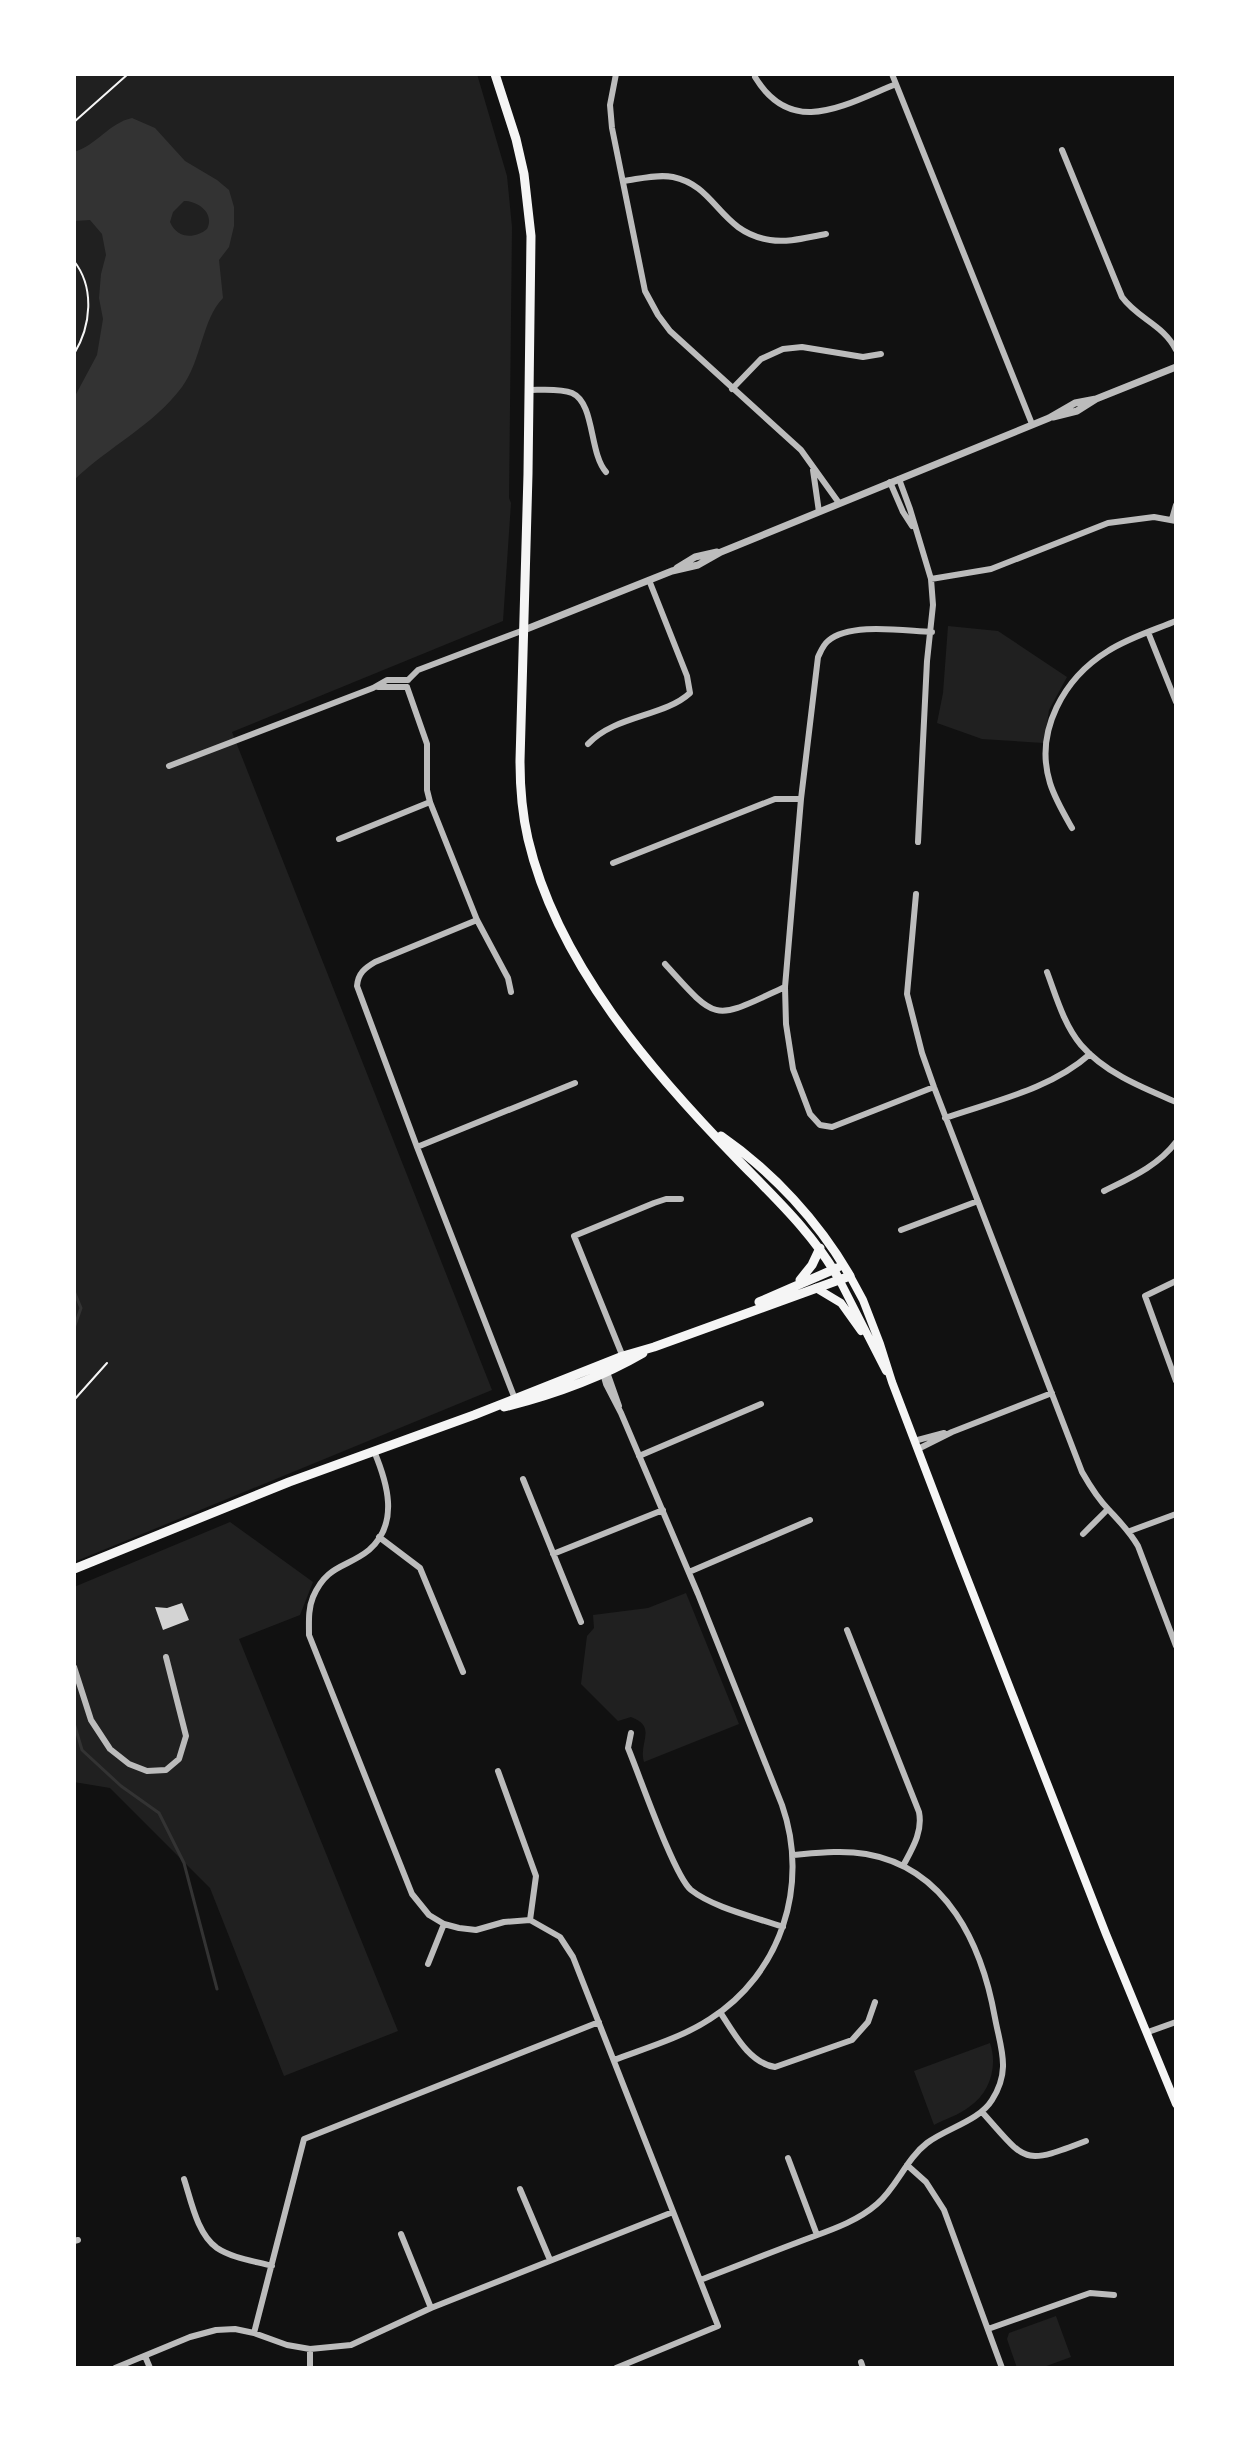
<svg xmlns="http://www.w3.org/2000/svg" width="1250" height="2442" viewBox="0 0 1250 2442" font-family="Montserrat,sans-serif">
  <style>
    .green { fill: #202020 }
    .water { fill: #333; fill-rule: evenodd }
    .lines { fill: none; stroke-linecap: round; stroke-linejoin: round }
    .stream { stroke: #333; stroke-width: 3 }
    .building { fill: #d3d3d3 }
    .path { stroke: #f5f5f5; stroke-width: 2 }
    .minor { stroke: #bcbcbc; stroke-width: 6 }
    .tertiary { stroke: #bcbcbc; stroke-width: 7 }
    .secondary { stroke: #f5f5f5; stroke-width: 8 }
    .primary { stroke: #f5f5f5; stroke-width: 9 }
  </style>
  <rect width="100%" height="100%" fill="#111"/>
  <path class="green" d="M74 74H477L507 176 512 227 509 498 511 503 503 621 232 732 492 1390 74 1562Z
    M948 626 998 631 1067 677 1049 710 1044 743 982 739 937 723 943 693Z
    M230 1522 313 1582 300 1615 239 1639 398 2031 284 2076 210 1888 110 1788 74 1782V1587Z
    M686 1593 739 1724 644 1762C638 1743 658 1727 631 1717L618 1721 581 1684 587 1636 594 1628 593 1615 648 1608Z
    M990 2043C998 2066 990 2093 969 2107 959 2115 945 2119 934 2125L914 2071Z
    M1056 2316 1071 2357 1041 2368H1017L1007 2339 1009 2333Z"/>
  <path class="water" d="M132 118 155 128 185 161 217 180 229 190 234 207V226L229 247 219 260 223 298C202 319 202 360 182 387 153 426 108 447 74 480V398L97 355 103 319 99 298 101 274 106 255 102 234 90 220 74 221V152C97 145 109 123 132 118ZM184 201C198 201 215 213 207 229 195 239 177 239 170 222L173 212Z"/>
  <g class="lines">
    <path class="stream" d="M74 1291 81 1308 74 1328
      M74 1723 82 1750 121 1786 159 1813 184 1863 217 1989"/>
  </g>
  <path class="building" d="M182 1603 189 1620 163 1630 155 1607 167 1608Z"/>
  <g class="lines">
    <path class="path" d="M74 122 128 74
      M74 261C95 288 91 326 74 354
      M74 1400 107 1363"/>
    <path class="minor" d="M616 74 610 105 612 128 645 291 658 315 670 331 801 450 839 503
      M892 74 1032 424
      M755 77C792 138 844 105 896 84
      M1062 150 1122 297C1138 319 1164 325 1176 350
      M623 181C639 179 657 174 673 177 717 186 719 232 770 240 789 243 808 237 826 234
      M732 389 761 359 783 349 802 347 863 357 881 354
      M528 390C541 390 560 388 572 393 595 403 589 453 606 472
      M813 470 819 512
      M899 479 910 509 931 579 933 605 927 661 918 842
      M890 482 903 512 912 526
      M1172 519 1176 505
      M931 579 991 569 1108 523 1154 517 1176 521
      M932 632C904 631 850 622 828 641 823 645 821 651 818 657L801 799 785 987 786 1024 793 1069 810 1114 820 1125 832 1127 934 1087
      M1148 632 1176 702
      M408 680 418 670 524 630
      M378 687H407
      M407 687 427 744V790L430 802 477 920 508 978 511 992
      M588 744C615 715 664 717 690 693L687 676 649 580
      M169 766 373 688 387 680H408
      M1072 828C1064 814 1055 799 1050 783 1034 731 1064 678 1108 651 1128 638 1154 630 1176 621
      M339 839 430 802
      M613 863 775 799H801
      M916 894 907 994 922 1053 934 1087 1082 1472C1090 1486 1098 1499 1109 1510 1120 1522 1130 1532 1138 1546L1176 1646
      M477 920 375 962C365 968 358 973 357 986L417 1147 515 1399
      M665 964C719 1024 713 1020 785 987
      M1047 972C1056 996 1064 1025 1081 1045 1105 1073 1143 1088 1176 1102
      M945 1118C994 1101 1051 1089 1090 1054
      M417 1147 575 1083
      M1104 1191C1130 1178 1158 1166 1176 1142
      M901 1230 978 1201
      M1176 1281 1145 1296 1176 1381
      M623 1357 574 1236 654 1203 666 1199H681
      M602 1370 606 1384 621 1413 698 1594 782 1805C810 1885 781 1974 710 2019 681 2038 646 2048 614 2060
      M607 1372 619 1406
      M914 1441 944 1433
      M918 1449 952 1432 1052 1393
      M374 1451C387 1482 400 1523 369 1550 347 1568 327 1564 313 1597 308 1609 309 1622 309 1635L412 1894 429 1915 444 1924 459 1928 476 1930 504 1922 530 1920 560 1937 573 1957 718 2326 616 2368
      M639 1456 761 1404
      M523 1479 581 1622
      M1130 1531 1176 1514
      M1083 1534 1108 1509
      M379 1537 420 1568 463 1672
      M553 1554 663 1510
      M689 1572 810 1520
      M847 1630 919 1812C923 1832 912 1849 903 1866
      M74 1667 91 1720 110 1749 129 1764 147 1771 166 1770 179 1759 186 1736 166 1657
      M631 1733 628 1748C639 1774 674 1876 691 1890 714 1908 755 1917 783 1927
      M498 1771 536 1876 530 1920
      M428 1964 444 1924
      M720 2012C734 2033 749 2063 775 2067L852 2040 868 2022 875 2002
      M1148 2032 1176 2022
      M982 2112C1027 2162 1021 2166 1086 2141
      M788 2158 817 2235
      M907 2165 926 2182 944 2210 1002 2368
      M184 2179C191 2200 197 2234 217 2248 232 2258 254 2261 272 2266
      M520 2189 550 2260
      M401 2234 431 2308
      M74 2241 78 2240
      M700 2280C732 2268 764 2255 796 2243 824 2232 854 2224 877 2204 897 2187 906 2159 927 2143 947 2128 979 2121 992 2100 1011 2070 1001 2050 995 2018 982 1945 947 1868 866 1854 842 1850 817 1853 793 1855
      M988 2329 1090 2293 1114 2295
      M254 2333 304 2139 599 2022
      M145 2356 150 2368
      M861 2362 863 2368
      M115 2368 190 2337 216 2330 235 2329 254 2333 287 2345 310 2349 351 2345 431 2308 673 2212
      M310 2368V2349"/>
    <path class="tertiary" d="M1053 417 1077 411 1096 399 1176 367
      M677 568 695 557 717 552
      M524 630 672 571 698 565 721 552 1049 418 1075 403 1096 399"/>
    <path class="secondary" d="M850 1276 863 1300 880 1344 892 1382 958 1555 1106 1934 1176 2104
      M840 1281 886 1371
      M816 1288 841 1303 861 1331"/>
    <path class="primary" d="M495 74 516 139 524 174 531 236 528 474 520 761C520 787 522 813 528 839 557 963 652 1072 738 1160 775 1198 814 1234 840 1281
      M800 1280 812 1265 820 1248
      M759 1302 837 1268
      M504 1407C552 1395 600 1378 643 1353
      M74 1569 289 1482 474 1415 623 1356 654 1347 850 1276C819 1222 773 1172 721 1136"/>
  </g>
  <rect width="1250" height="2442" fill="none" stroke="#ffffff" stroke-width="152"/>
</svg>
